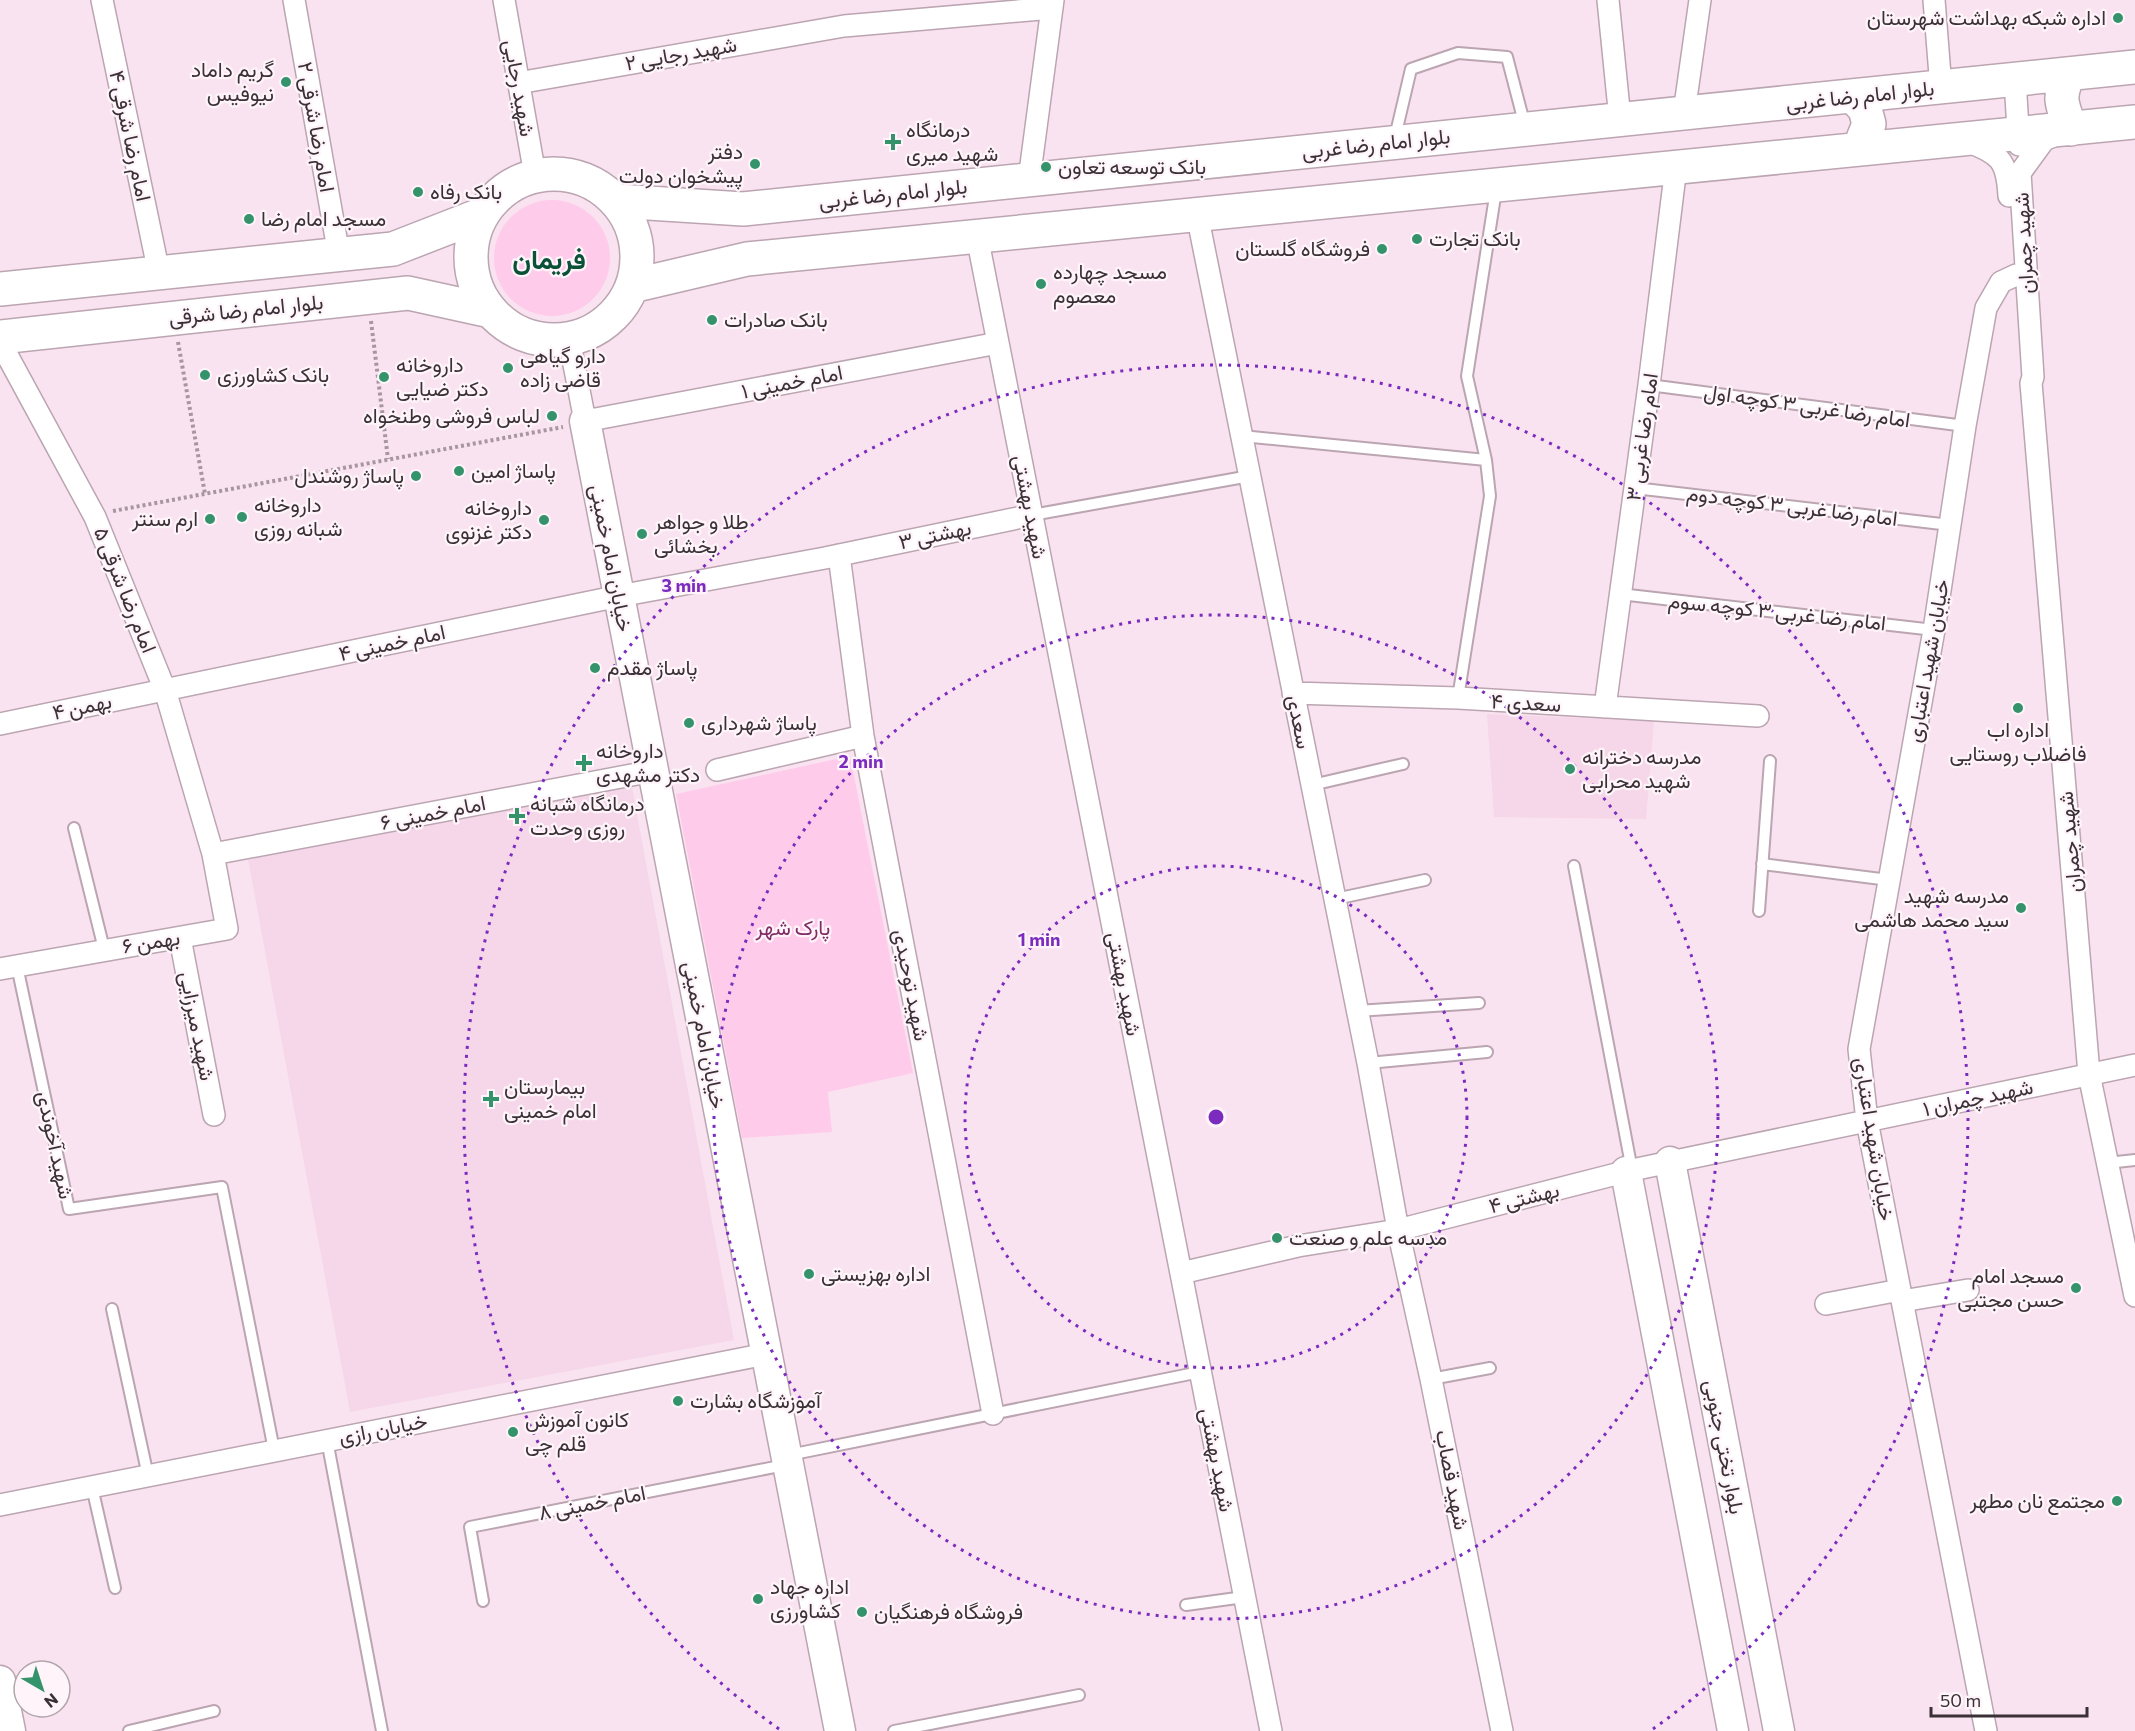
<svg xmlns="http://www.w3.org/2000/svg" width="2135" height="1731" viewBox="0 0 2135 1731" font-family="Commissioner,Vazirmatn,sans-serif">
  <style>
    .built { fill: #f5d7e9 }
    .green { fill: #ffcbea }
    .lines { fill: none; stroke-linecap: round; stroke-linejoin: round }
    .lane-casing { stroke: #bba5b1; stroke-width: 14 }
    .street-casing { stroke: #bba5b1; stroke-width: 24 }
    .secondary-casing { stroke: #bba5b1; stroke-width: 33 }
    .primary-casing { stroke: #bba5b1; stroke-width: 36 }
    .path { stroke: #a7969f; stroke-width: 4; stroke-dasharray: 3 3; stroke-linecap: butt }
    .lane { stroke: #fff; stroke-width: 10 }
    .street { stroke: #fff; stroke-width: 21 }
    .secondary { stroke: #fff; stroke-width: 30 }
    .primary { stroke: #fff; stroke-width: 33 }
    .ring { fill: none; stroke: #7b2cbf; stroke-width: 3; stroke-dasharray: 3 6 }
    .poi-dot { fill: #35936c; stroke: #fef4fa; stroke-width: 2 }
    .labels { text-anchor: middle; stroke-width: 4.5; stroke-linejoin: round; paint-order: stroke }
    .poi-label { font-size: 21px; fill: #3a3136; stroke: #fef4fa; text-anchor: start }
    .street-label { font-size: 21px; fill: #3a3136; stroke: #fef4fa }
    .park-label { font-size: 21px; fill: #802c66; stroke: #fef4fa }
    .district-label { font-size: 27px; font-weight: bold; fill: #0b5137; stroke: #fef4fa }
    .centre { fill: #7b2cbf; stroke: #fef4fa; stroke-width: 3 }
    .ring-label { font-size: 18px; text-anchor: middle; font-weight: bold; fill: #7b2cbf; stroke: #fef4fa; stroke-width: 4.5; stroke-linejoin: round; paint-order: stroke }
  </style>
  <rect width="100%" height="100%" fill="#fae3f0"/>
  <path class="built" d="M1487 714 1654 721 1646 819 1494 817Z
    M632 787 734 1340 350 1412 248 859Z"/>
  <path class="green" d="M494 258a58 58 0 1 1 116 0a58 58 0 1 1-116 0Z
    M850 756 913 1073 828 1092 832 1132 742 1138 676 794Z"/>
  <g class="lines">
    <defs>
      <path id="lane" d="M1395 137 1411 69 1458 53 1507 57 1525 126
        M1649 385 1965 426
        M1242 436 1486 460
        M1635 488 1950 525
        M1032 515 1250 476
        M1620 594 1934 630
        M1458 698 1490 496 1486 460 1467 376 1496 190
        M1312 785 1403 764
        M74 828 104 949
        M1762 864 1889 880
        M1574 866 1632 1170
        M1335 899 1425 880
        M1759 911 1770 761
        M17 966 69 1209 222 1187 274 1450
        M1357 1011 1479 1003
        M1368 1063 1487 1052
        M2107 1163 2135 1160
        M112 1309 148 1476
        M1431 1379 1490 1368
        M327 1440 382 1731
        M789 1455 1200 1372
        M92 1487 115 1588
        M483 1601 470 1527 785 1465
        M1186 1605 1244 1597
        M129 1731 214 1711
        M894 1731 1079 1695"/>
      <path id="street" d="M102 0 159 273
        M294 0 339 255
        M504 0 535 175
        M1608 0 1620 119
        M1934 0 1941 88
        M2015 80 2019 145
        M518 83 844 26 1052 8
        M1684 113 1700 0
        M2061 133 2044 140 2020 173 2033 377 2031 383 2089 1074 2135 1296
        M1967 141C2000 155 2007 159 2009 196
        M1029 180 1053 0
        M1197 214 1368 1063 1398 1230 1431 1379 1502 1731
        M977 236 1271 1731
        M569 339 585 421 998 343
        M0 342 95 517 165 690 213 854 227 929 0 969
        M839 555 863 736 993 1414
        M1293 693 1458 698 1758 716
        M1605 707 1649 385 1676 167
        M0 724 619 596 825 558 1032 515
        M717 770 863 736
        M213 854 653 771
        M180 938 214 1115
        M1181 1273 1298 1246 1398 1230 1632 1170 2135 1065
        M1902 1301 1968 1290
        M1826 1304 1900 1290
        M0 1505 766 1354
        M1986 1731 1867 1121 1859 1049 1934 630 1965 426 1986 308 2001 282 2016 275"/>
      <path id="secondary" d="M585 421 840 1731
        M1670 1162 1779 1731
        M1626 1172 1733 1731
        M0 1681 10 1731"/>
      <path id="primary" d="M2069 74C2057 98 2062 105 2071 129
        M1853 96 1865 109 1869 124 1859 149
        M471 257a83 83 0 1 1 166 0a83 83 0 1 1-166 0Z
        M617 201 743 209 2135 67
        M632 286 747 259 2135 122
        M0 289 393 249 483 214
        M0 337 408 293 490 311"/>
    </defs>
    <use href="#lane" class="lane-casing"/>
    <use href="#street" class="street-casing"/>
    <use href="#secondary" class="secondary-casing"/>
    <use href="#primary" class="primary-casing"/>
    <path class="path" d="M371 321 388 459
      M178 342 205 494
      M113 511 563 427"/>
    <use href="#lane" class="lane"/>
    <use href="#street" class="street"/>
    <use href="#secondary" class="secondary"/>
    <use href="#primary" class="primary"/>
  </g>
  <g class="ring">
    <circle cx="1216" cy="1117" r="251"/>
    <circle cx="1216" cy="1117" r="502"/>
    <path d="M779 1729A752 752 0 1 1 1653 1729"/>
  </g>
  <g class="poi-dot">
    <circle cx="2118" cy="18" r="6"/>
    <circle cx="286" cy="82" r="6"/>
    <path d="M890 133h6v6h6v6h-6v6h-6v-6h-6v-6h6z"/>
    <circle cx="755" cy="164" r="6"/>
    <circle cx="1046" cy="167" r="6"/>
    <circle cx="418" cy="192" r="6"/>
    <circle cx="249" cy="219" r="6"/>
    <circle cx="1417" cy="239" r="6"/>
    <circle cx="1382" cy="249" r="6"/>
    <circle cx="1041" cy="284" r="6"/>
    <circle cx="712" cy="320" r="6"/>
    <circle cx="508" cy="368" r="6"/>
    <circle cx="205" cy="375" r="6"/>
    <circle cx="384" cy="377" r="6"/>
    <circle cx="552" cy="416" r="6"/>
    <circle cx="459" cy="471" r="6"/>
    <circle cx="416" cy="476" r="6"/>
    <circle cx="242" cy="517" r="6"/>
    <circle cx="210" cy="519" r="6"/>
    <circle cx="544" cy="520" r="6"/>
    <circle cx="642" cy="534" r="6"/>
    <circle cx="595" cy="668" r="6"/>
    <circle cx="2018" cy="708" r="6"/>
    <circle cx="689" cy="723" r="6"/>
    <path d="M581 754h6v6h6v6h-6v6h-6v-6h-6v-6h6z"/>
    <circle cx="1570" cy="769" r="6"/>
    <path d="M514 807h6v6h6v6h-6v6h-6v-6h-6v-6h6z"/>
    <circle cx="2021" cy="908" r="6"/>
    <path d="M488 1090h6v6h6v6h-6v6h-6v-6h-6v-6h6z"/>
    <circle cx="1277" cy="1238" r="6"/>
    <circle cx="809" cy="1274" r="6"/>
    <circle cx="2076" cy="1288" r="6"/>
    <circle cx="678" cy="1401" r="6"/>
    <circle cx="513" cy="1432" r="6"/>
    <circle cx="2117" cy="1501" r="6"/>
    <circle cx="758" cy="1599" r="6"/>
    <circle cx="862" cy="1612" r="6"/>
  </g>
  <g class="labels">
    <g class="poi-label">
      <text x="2106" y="25" text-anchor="end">اداره شبکه بهداشت شهرستان</text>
      <text x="274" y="77" text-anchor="end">گریم داماد<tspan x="274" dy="24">نیوفیس</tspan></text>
      <text x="906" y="137">درمانگاه<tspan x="906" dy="24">شهید میری</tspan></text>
      <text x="743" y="159" text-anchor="end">دفتر<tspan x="743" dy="24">پیشخوان دولت</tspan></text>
      <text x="1058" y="174">بانک توسعه تعاون</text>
      <text x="430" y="199">بانک رفاه</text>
      <text x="261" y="226">مسجد امام رضا</text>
      <text x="1429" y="246">بانک تجارت</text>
      <text x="1370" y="256" text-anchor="end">فروشگاه گلستان</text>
      <text x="1053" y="279">مسجد چهارده<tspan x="1053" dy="24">معصوم</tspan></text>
      <text x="724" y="327">بانک صادرات</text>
      <text x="520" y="363">دارو گیاهی<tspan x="520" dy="24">قاضی زاده</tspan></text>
      <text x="396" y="372">داروخانه<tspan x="396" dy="24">دکتر ضیایی</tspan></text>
      <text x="217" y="382">بانک کشاورزی</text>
      <text x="540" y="423" text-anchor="end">لباس فروشی وطنخواه</text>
      <text x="471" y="478">پاساژ امین</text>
      <text x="404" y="483" text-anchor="end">پاساژ روشندل</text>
      <text x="254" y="512">داروخانه<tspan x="254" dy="24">شبانه روزی</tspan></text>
      <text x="532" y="515" text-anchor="end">داروخانه<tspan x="532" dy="24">دکتر غزنوی</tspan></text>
      <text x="198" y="526" text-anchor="end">ارم سنتر</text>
      <text x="654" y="529">طلا و جواهر<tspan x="654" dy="24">بخشائی</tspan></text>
      <text x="607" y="675">پاساژ مقدم</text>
      <text x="701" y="730">پاساژ شهرداری</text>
      <text x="2018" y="737" text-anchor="middle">اداره اب<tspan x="2018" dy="24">فاضلاب روستایی</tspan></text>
      <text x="596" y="758">داروخانه<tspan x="596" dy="24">دکتر مشهدی</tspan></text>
      <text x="1582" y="764">مدرسه دخترانه<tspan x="1582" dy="24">شهید محرابی</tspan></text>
      <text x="530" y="811">درمانگاه شبانه<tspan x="530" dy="24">روزی وحدت</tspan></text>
      <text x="2009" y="903" text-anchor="end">مدرسه شهید<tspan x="2009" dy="24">سید محمد هاشمی</tspan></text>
      <text x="504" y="1094">بیمارستان<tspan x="504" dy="24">امام خمینی</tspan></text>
      <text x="1289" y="1245">مدسه علم و صنعت</text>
      <text x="821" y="1281">اداره بهزیستی</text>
      <text x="2064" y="1283" text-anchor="end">مسجد امام<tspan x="2064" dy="24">حسن مجتبی</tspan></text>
      <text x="690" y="1408">آموزشگاه بشارت</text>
      <text x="525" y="1427">کانون آموزش<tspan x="525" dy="24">قلم چی</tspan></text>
      <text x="2105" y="1508" text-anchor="end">مجتمع نان مطهر</text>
      <text x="770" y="1594">اداره جهاد<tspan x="770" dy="24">کشاورزی</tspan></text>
      <text x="874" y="1619">فروشگاه فرهنگیان</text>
    </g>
    <g class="street-label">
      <text transform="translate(681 54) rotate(-10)" y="7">شهید رجایی ۲</text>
      <text transform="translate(519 88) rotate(80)" y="7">شهید رجایی</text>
      <text transform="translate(1860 96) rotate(-6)" y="7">بلوار امام رضا غربی</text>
      <text transform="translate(316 127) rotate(80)" y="7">امام رضا شرقی ۲</text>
      <text transform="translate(130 136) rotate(78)" y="7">امام رضا شرقی ۴</text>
      <text transform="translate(1376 144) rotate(-6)" y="7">بلوار امام رضا غربی</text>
      <text transform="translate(893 194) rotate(-6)" y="7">بلوار امام رضا غربی</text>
      <text transform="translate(2024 243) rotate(-93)" y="7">شهید چمران</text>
      <text transform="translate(246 310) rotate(-6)" y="7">بلوار امام رضا شرقی</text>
      <text transform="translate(792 382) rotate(-11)" y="7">امام خمینی ۱</text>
      <text transform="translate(1807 406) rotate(8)" y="7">امام رضا غربی ۳ کوچه اول</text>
      <text transform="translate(1642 437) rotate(-82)" y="7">امام رضا غربی ۳</text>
      <text transform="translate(1792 506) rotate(7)" y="7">امام رضا غربی ۳ کوچه دوم</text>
      <text transform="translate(1030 507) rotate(79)" y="7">شهید بهشتی</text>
      <text transform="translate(935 535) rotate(-12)" y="7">بهشتی ۳</text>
      <text transform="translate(611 558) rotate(79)" y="7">خیابان امام خمینی</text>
      <text transform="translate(125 590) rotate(68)" y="7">امام رضا شرقی ۵</text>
      <text transform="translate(1777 612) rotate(6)" y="7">امام رضا غربی ۳ کوچه سوم</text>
      <text transform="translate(392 643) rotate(-12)" y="7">امام خمینی ۴</text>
      <text transform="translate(1928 661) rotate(-80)" y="7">خیابان شهید اعتباری</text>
      <text transform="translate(1526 703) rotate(3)" y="7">سعدی ۴</text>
      <text transform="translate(82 707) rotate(-12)" y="7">بهمن ۴</text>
      <text transform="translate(1299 722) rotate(79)" y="7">سعدی</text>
      <text transform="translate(433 813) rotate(-11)" y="7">امام خمینی ۶</text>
      <text transform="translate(2070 842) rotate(-95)" y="7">شهید چمران</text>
      <text transform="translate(151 942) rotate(-9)" y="7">بهمن ۶</text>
      <text transform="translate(1124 984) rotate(79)" y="7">شهید بهشتی</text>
      <text transform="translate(911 985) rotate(79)" y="7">شهید توحیدی</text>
      <text transform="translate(197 1026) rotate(79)" y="7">شهید میرزایی</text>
      <text transform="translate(704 1035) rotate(79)" y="7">خیابان امام خمینی</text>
      <text transform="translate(1978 1098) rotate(-12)" y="7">شهید چمران ۱</text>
      <text transform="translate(1874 1139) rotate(81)" y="7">خیابان شهید اعتباری</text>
      <text transform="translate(55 1145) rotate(78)" y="7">شهید آخوندی</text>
      <text transform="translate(1524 1198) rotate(-14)" y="7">بهشتی ۴</text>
      <text transform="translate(383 1429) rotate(-11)" y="7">خیابان رازی</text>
      <text transform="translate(1724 1447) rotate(79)" y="7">بلوار تختی جنوبی</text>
      <text transform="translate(1217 1460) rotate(79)" y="7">شهید بهشتی</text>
      <text transform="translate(1452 1480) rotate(79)" y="7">شهید قصاب</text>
      <text transform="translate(592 1503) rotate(-11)" y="7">امام خمینی ۸</text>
    </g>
    <g class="park-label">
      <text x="793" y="935">پارک شهر</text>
    </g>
    <g class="district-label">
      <text x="549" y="269">فریمان</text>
    </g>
  </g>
  <circle cx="1216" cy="1117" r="9" class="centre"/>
  <g class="ring-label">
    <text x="684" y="592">3 min</text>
    <text x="861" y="768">2 min</text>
    <text x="1039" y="946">1 min</text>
  </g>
  <g transform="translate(42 1689) rotate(141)"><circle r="28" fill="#fef4fa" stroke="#b0a6ac" stroke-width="1.5"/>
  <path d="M0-4.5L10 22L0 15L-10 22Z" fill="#35936c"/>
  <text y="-9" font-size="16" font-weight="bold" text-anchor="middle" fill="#3a3136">N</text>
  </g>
  <path d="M1931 1707v9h156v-9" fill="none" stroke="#3a3136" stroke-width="3"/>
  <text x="1940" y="1707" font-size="18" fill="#3a3136" stroke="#fef4fa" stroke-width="4.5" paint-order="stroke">50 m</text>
</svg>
